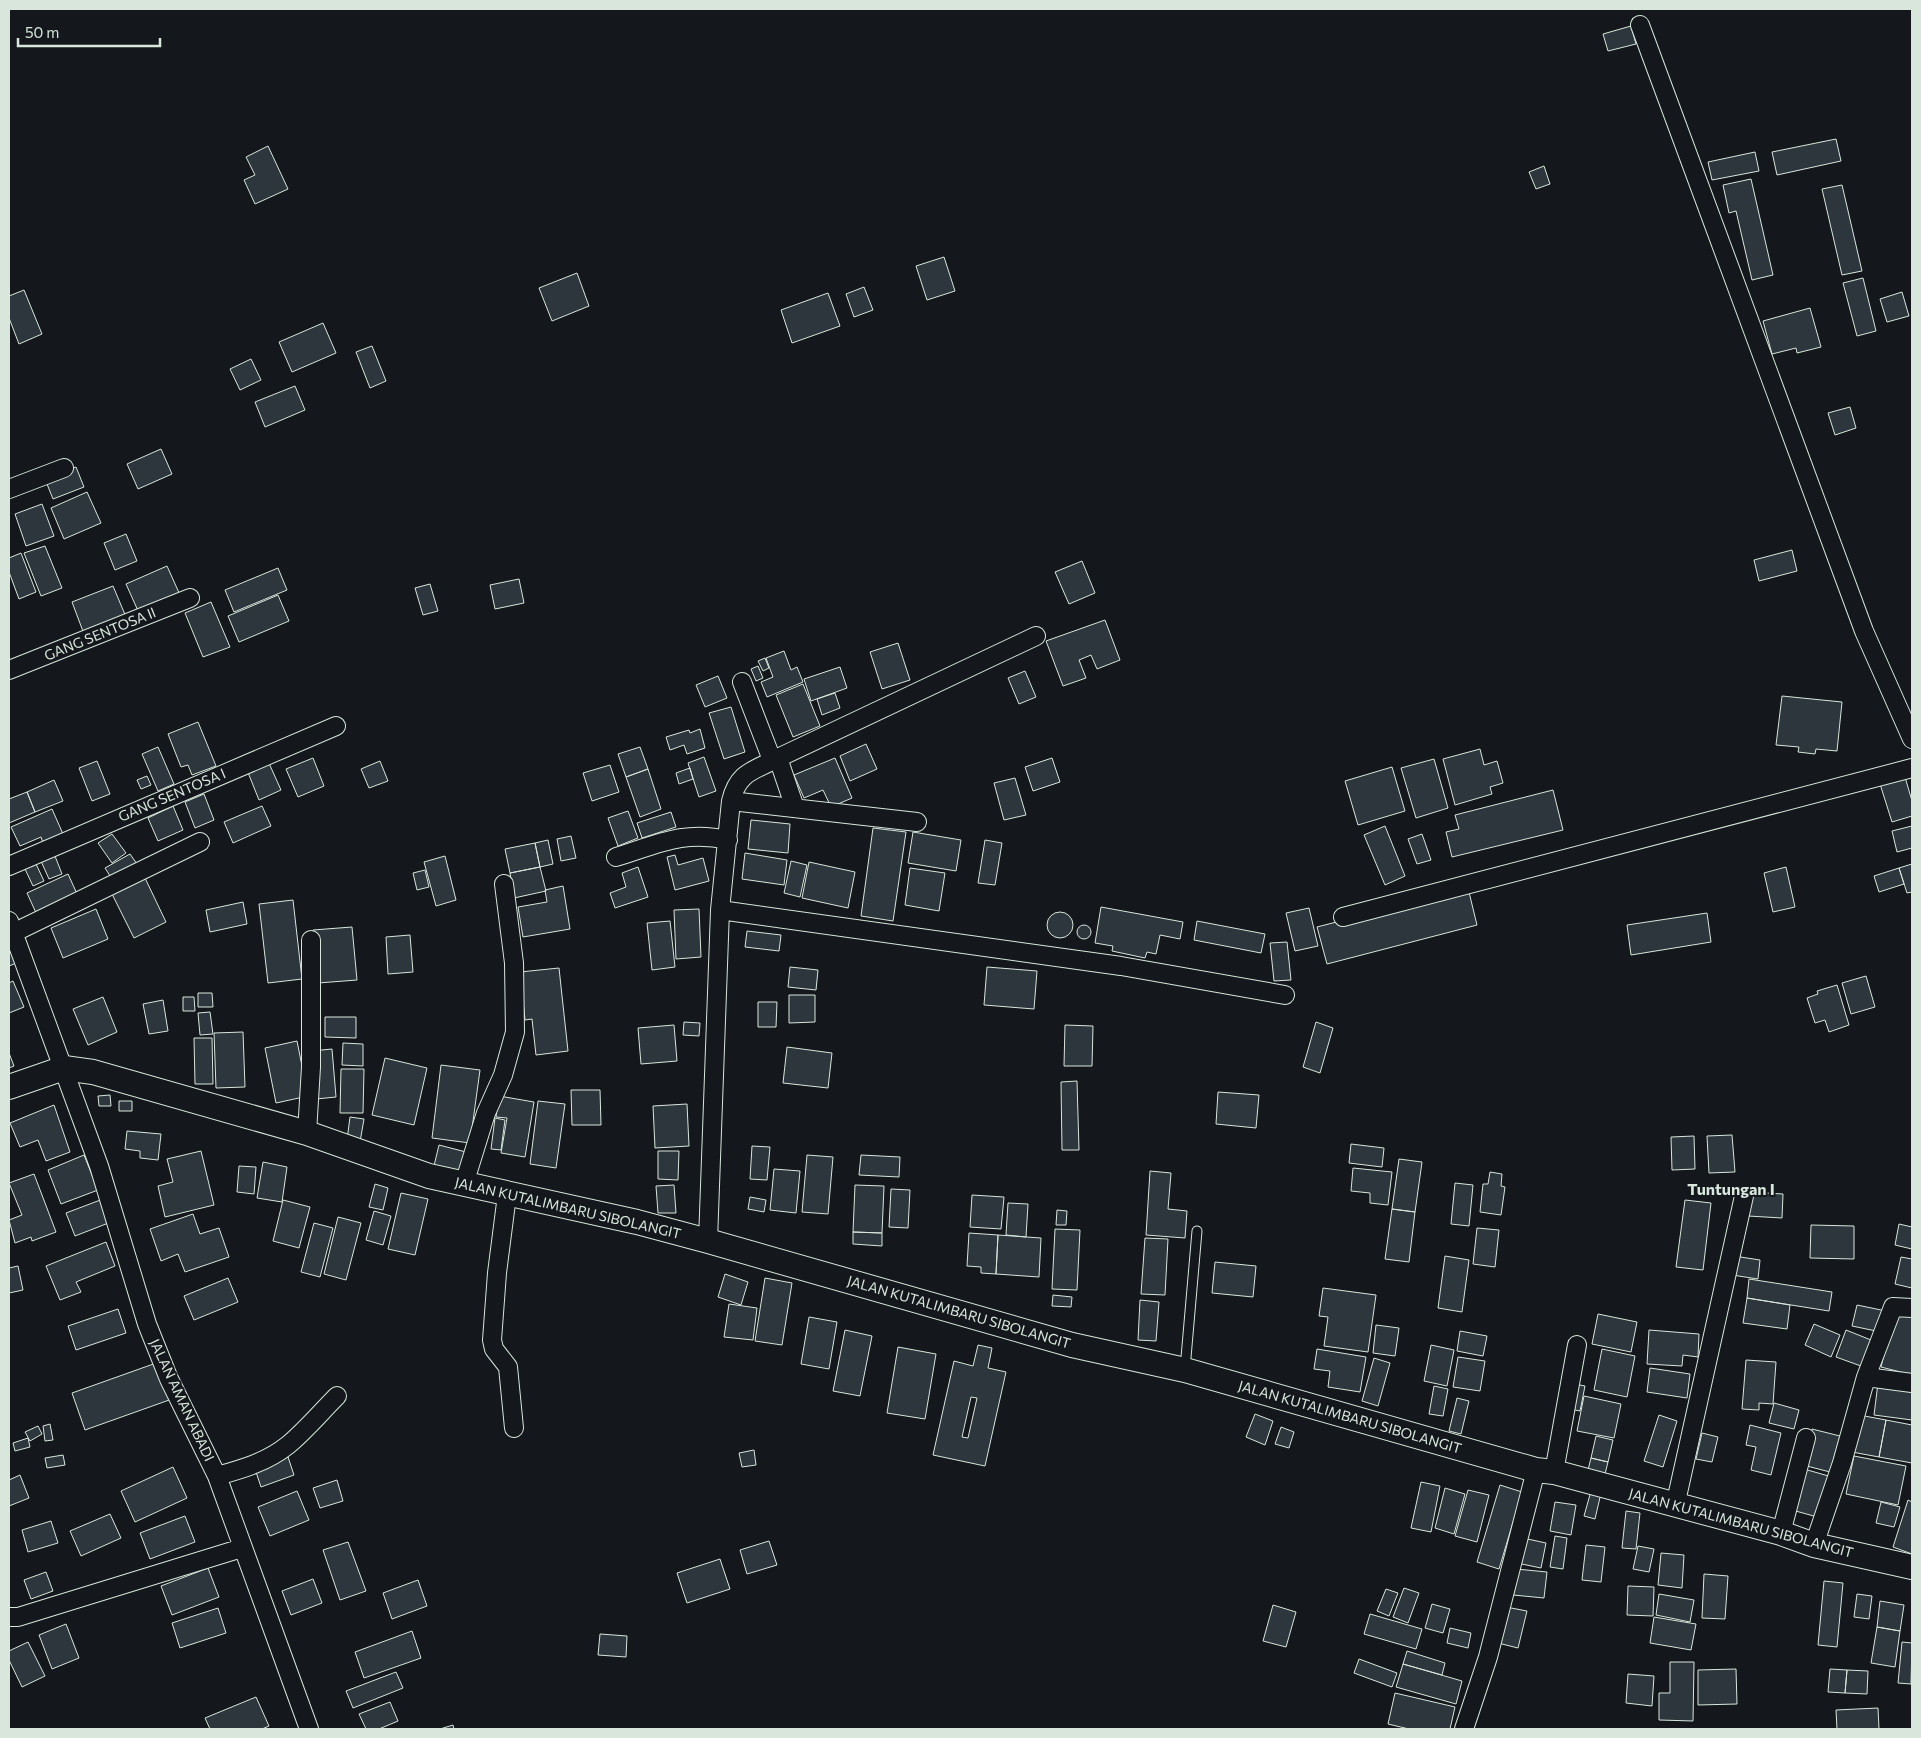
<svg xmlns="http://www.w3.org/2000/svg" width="1921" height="1738" viewBox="0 0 1921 1738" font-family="Commissioner,sans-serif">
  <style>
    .building { fill: #2c363c; stroke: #d8e6dc; fill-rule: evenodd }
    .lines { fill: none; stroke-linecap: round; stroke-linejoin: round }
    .lane-casing { stroke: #d8e6dc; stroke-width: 11 }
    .street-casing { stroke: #d8e6dc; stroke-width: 20 }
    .secondary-casing { stroke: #d8e6dc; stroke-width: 26 }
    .lane { stroke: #14181c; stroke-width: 9 }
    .street { stroke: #14181c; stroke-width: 18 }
    .secondary { stroke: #14181c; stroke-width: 24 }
    .labels { text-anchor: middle; stroke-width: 4; stroke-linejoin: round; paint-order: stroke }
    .street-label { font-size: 14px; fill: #d8e6dc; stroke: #14181c }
    .quarter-label { font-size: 16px; font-weight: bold; fill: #d8e6dc; stroke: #14181c }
  </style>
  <rect width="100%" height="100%" fill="#14181c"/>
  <path class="building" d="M1631 26 1636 44 1608 51 1603 34Z
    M1836 139 1841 161 1777 175 1772 152Z
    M268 146 288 189 255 204 244 180 255 175 246 157Z
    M1755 152 1759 171 1712 180 1708 162Z
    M1544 166 1550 184 1536 189 1529 172Z
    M1751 179 1773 275 1752 280 1736 211 1729 213 1723 185Z
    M1842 185 1862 271 1842 275 1822 189Z
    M944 257 955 291 927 300 916 266Z
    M577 273 589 306 552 321 539 288Z
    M1863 278 1876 331 1857 336 1843 283Z
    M864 287 873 310 854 317 846 294Z
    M24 290 42 334 19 344 9 318V296Z
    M1902 292 1909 316 1887 322 1880 299Z
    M828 293 840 326 792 343 781 310Z
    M1810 308 1821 347 1797 353 1796 348 1772 354 1763 321Z
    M323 323 336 353 292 372 279 342Z
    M372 346 386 381 370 388 356 352Z
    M251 359 261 380 240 390 230 369Z
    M295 386 305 410 265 427 255 402Z
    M1850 407 1856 428 1835 435 1828 413Z
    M161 449 172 474 138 489 127 464Z
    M76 467 84 487 53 499 45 479Z
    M87 492 101 523 64 539 51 508Z
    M42 504 54 536 26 546 15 514Z
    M126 534 137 561 115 570 104 543Z
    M45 546 62 588 41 596 24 553Z
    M1792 550 1797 571 1759 581 1754 560Z
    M21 553 36 592 19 599 9 572V558Z
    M1082 561 1095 593 1069 604 1055 572Z
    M167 566 180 595 139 613 126 584Z
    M278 568 287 590 234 612 225 590Z
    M519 579 524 603 495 609 490 585Z
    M430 584 438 611 423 615 415 588Z
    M113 586 126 617 84 634 72 602Z
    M278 595 289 621 239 642 228 616Z
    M211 602 230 647 203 657 185 613Z
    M1105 620 1120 660 1097 669 1091 655 1079 660 1086 678 1063 686 1046 641Z
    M898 643 910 680 882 689 870 652Z
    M784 651 791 670 797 667 803 682 767 697 761 682 773 677 766 658Z
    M765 658 769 668 763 671 758 661Z
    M758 666 763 678 756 681 751 669Z
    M840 667 847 688 811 701 804 679Z
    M1025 671 1036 697 1019 704 1008 678Z
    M718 676 727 698 705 707 696 685Z
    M803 684 820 726 793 737 776 695Z
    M835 693 840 708 822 715 817 699Z
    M1782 696 1842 702 1837 751 1816 749 1815 754 1798 752 1799 747 1776 745Z
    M731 707 745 752 724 759 709 713Z
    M198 722 216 766 192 775 188 765 181 767 168 734Z
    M700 729 705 748 687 754 684 745 670 750 666 737 689 730 690 733Z
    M866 744 877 769 850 781 840 756Z
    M158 747 174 784 158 791 142 754Z
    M640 747 648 769 626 777 618 754Z
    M1480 749 1484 765 1497 761 1503 783 1490 787 1492 794 1455 805 1443 759Z
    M704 757 716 791 699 797 688 763Z
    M313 758 324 786 298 797 286 769Z
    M835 758 852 798 831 807 823 790 804 798 794 775Z
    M1052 758 1060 782 1033 791 1025 767Z
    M1434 759 1448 808 1416 818 1401 768Z
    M97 761 110 794 92 801 79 768Z
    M268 761 281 790 259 800 247 770Z
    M380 761 388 781 369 788 361 769Z
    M610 765 619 792 592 801 583 773Z
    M1392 767 1405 811 1358 825 1345 781Z
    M690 768 693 779 679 784 676 773Z
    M648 769 661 809 640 817 626 777Z
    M147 776 151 785 141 789 137 780Z
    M1905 777 1912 801V816L1892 822 1880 784Z
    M1015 778 1026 815 1004 820 994 783Z
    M54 780 63 801 35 812 27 792Z
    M1553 790 1563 830 1452 857 1446 832 1459 829 1455 815Z
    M27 792 35 812 9 823V799Z
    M204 794 214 820 195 828 185 802Z
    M173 806 183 830 158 841 148 818Z
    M262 806 271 826 233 843 224 822Z
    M52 809 63 834 43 843 41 837 20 846 11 827Z
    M628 811 638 838 618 846 608 818Z
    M671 812 676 827 642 838 637 823Z
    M751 820 790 824 788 853 748 849Z
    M1385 826 1405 876 1385 885 1364 835Z
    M1912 826V848L1897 852 1892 831Z
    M873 828 906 832 893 921 861 916Z
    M913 832 961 840 956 871 908 863Z
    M112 834 126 853 112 863 98 843Z
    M1422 834 1431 860 1417 864 1408 839Z
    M571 836 576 858 561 861 557 839Z
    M548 840 553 864 540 867 535 843Z
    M985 840 1002 843 995 885 978 883Z
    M535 843 540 867 510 873 505 849Z
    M745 853 787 860 784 885 742 879Z
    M130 854 137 864 112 879 105 868Z
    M675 855 678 865 703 858 709 881 675 890 667 857Z
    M55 856 62 874 49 879 41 861Z
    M445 856 456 900 436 906 424 862Z
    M791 861 807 865 800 897 784 893Z
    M809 862 855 872 848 908 802 898Z
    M36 864 44 881 33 886 25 869Z
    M1912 864V892L1907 893 1899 868Z
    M540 867 546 891 514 898 510 873Z
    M638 867 648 897 615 908 610 893 626 887 622 873Z
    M1786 867 1795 907 1773 912 1764 873Z
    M910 868 945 873 939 911 905 905Z
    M1899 868 1904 884 1879 892 1874 876Z
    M425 870 429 887 417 890 413 873Z
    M68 874 78 896 37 915 27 893Z
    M145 878 166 922 134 938 112 894Z
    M563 886 570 929 523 937 518 907 547 902 545 890Z
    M1468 888 1477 925 1327 964 1317 927Z
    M293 900 302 979 268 983 259 904Z
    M243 902 247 924 210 932 206 910Z
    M1101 907 1183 922 1180 939 1160 935 1156 954 1147 952 1145 958 1112 951 1113 946 1095 943Z
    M1309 908 1318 946 1295 951 1286 913Z
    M96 909 108 939 63 958 51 928Z
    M699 909 701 957 676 959 674 910Z
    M1047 925a13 13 0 1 1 26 0a13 13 0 1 1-26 0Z
    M1707 913 1711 942 1631 955 1627 925Z
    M670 921 675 967 652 970 647 923Z
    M1197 921 1265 934 1261 953 1194 940Z
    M1077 932a7 7 0 1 1 14 0a7 7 0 1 1-14 0Z
    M352 927 357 980 318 983 313 930Z
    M747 931 781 935 779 951 745 947Z
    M410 935 413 972 388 974 386 937Z
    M9 942 19 962 9 966Z
    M1287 942 1291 980 1274 981 1270 943Z
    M790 967 818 970 816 990 788 987Z
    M987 967 1037 971 1034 1009 984 1005Z
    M559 968 568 1051 536 1055 532 1019 525 1020 520 972Z
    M1866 976 1875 1007 1851 1014 1842 983Z
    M13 981 24 1007 9 1013V983Z
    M1837 985 1849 1025 1829 1032 1825 1020 1815 1023 1807 998 1818 994 1817 991Z
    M198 993H212L213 1007H198Z
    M789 995H815V1022L789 1023Z
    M103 997 117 1032 88 1045 73 1009Z
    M183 997H194L195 1011H183Z
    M163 1000 168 1031 149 1034 143 1004Z
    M758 1002H777L776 1027H758Z
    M210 1012 213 1034 200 1035 198 1013Z
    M325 1017H356V1038L325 1037Z
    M684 1022 700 1023 699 1036 683 1035Z
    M1316 1022 1333 1028 1320 1073 1303 1067Z
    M674 1025 677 1061 641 1064 638 1028Z
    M1065 1025 1093 1026 1092 1066H1064Z
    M243 1032 245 1087 216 1088 214 1033Z
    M194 1038H212L213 1084H195Z
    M297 1041 308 1096 276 1103 265 1048Z
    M343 1043 363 1044V1066L342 1065Z
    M787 1047 832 1053 828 1088 783 1083Z
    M332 1049 336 1097 316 1099 312 1051Z
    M9 1053 14 1066 9 1068Z
    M385 1058 427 1068 414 1125 372 1115Z
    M441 1065 480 1070 470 1143 432 1138Z
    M341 1069H364L363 1113H340Z
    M1077 1081 1079 1150H1062L1061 1082Z
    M571 1090H600L601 1125H572Z
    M1218 1092 1259 1095 1256 1128 1216 1124Z
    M110 1095 111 1106H99L98 1096Z
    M499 1096 534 1102 525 1157 501 1153 507 1118 496 1117Z
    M119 1101H132V1111H119Z
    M538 1101 565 1104 556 1168 530 1164Z
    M687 1104 689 1146 655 1148 653 1106Z
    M54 1105 70 1152 46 1161 38 1140 20 1147 10 1123Z
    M350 1117 364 1119 360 1142 347 1140Z
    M495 1118 505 1120 501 1150 491 1149Z
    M127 1131 161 1134 158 1160 140 1158V1151L125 1149Z
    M1732 1135 1735 1172 1709 1173 1707 1136Z
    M1694 1136 1695 1169 1672 1170 1671 1137Z
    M1351 1144 1384 1148 1382 1167 1349 1163Z
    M439 1145 466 1152 460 1177 433 1170Z
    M752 1146 770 1147 767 1180 750 1179Z
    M201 1151 214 1205 165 1217 158 1186 173 1182 167 1159Z
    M658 1151H679L678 1180 658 1179Z
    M84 1155 98 1190 61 1204 48 1170Z
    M807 1155 833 1157 828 1214 802 1212Z
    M861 1155 900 1157 899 1177 859 1175Z
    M1399 1159 1422 1162 1415 1212 1392 1209Z
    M263 1162 287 1167 282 1202 257 1198Z
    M239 1166 256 1167 254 1194 237 1192Z
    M1353 1168 1392 1172 1388 1205 1370 1203V1193L1351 1191Z
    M774 1169 800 1171 796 1213 770 1210Z
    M1150 1171 1171 1173 1168 1209 1187 1211 1185 1238 1146 1235Z
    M1490 1172 1502 1174 1501 1186 1505 1187 1501 1215 1480 1212 1483 1184H1488Z
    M34 1174 56 1232 32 1241 31 1237 15 1243 9 1220 22 1215 9 1183Z
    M1455 1183 1473 1185 1469 1226 1451 1224Z
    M375 1184 388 1188 383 1210 369 1207Z
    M674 1185 676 1213H658L656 1186Z
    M855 1185 884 1186 882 1233 853 1232Z
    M891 1189 910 1190 908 1228 889 1227Z
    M1749 1192 1783 1194 1782 1218 1748 1216Z
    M401 1193 428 1199 415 1255 388 1249Z
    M972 1195 1004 1197 1001 1229 970 1227Z
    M750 1197 766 1200 764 1212 748 1209Z
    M103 1199 111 1222 75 1236 66 1213Z
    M283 1200 310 1207 299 1248 273 1241Z
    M1685 1200 1711 1203 1703 1270 1676 1267Z
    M1008 1203 1028 1204 1026 1237 1006 1235Z
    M1392 1209 1415 1212 1409 1262 1385 1259Z
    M1057 1210 1067 1211 1066 1225H1056Z
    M374 1211 391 1216 383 1245 366 1240Z
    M193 1214 200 1234 219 1228 229 1257 185 1272 178 1254 161 1261 150 1229Z
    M338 1217 361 1223 346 1280 324 1274Z
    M314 1223 333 1228 320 1277 301 1272Z
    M1899 1224 1912 1227V1249L1895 1245Z
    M1811 1225 1854 1226V1259L1810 1258Z
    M1477 1228 1499 1230 1495 1267 1473 1264Z
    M1055 1229 1080 1230 1077 1290 1052 1289Z
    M853 1232 882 1233V1246L853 1244Z
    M969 1233 998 1235 996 1274 981 1273V1267L967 1266Z
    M998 1235 1041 1238 1039 1277 996 1274Z
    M1145 1238 1168 1239 1165 1295 1141 1294Z
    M106 1242 115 1266 76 1282 81 1292 60 1300 46 1266Z
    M1445 1256 1469 1260 1462 1312 1438 1308Z
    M1734 1256 1760 1260 1758 1279 1732 1275Z
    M1901 1257 1912 1259V1288L1895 1284Z
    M1215 1262 1256 1266 1253 1297 1212 1293Z
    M18 1266 23 1290 9 1293V1268Z
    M725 1274 748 1282 741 1305 718 1297Z
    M228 1278 238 1302 194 1320 184 1296Z
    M765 1278 792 1283 782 1345 755 1341Z
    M1749 1279 1832 1292 1829 1311 1747 1298Z
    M1323 1288 1376 1295 1368 1352 1324 1346 1328 1317 1319 1316Z
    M1053 1295 1072 1297 1071 1307 1052 1306Z
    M1747 1298 1790 1305 1787 1329 1743 1323Z
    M1140 1300 1159 1302 1156 1341 1138 1340Z
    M729 1304 757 1308 753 1340 724 1337Z
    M1857 1305 1886 1311 1881 1332 1852 1326Z
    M118 1309 126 1333 76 1350 68 1326Z
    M1895 1310 1912 1315V1375L1881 1367Z
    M1598 1314 1637 1322 1631 1352 1592 1344Z
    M809 1317 837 1322 829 1369 801 1364Z
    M1814 1324 1840 1335 1831 1357 1805 1345Z
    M1376 1325 1399 1328 1395 1356 1373 1353Z
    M845 1330 872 1336 860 1396 833 1391Z
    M1649 1330 1699 1334 1698 1357 1683 1355 1682 1366 1647 1364Z
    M1846 1330 1871 1340 1861 1366 1836 1357Z
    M1460 1331 1487 1336 1483 1356 1457 1351Z
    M978 1345 992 1348 988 1368 1006 1372 985 1466 933 1455 954 1361 973 1366ZM971 1397 977 1398 968 1438 962 1437Z
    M1431 1345 1454 1350 1447 1386 1424 1381Z
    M898 1347 936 1354 925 1419 887 1413Z
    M1317 1349 1366 1357 1360 1392 1328 1387 1330 1371 1314 1369Z
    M1602 1349 1635 1356 1627 1397 1594 1390Z
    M1458 1357 1485 1361 1480 1391 1453 1387Z
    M1374 1358 1390 1363 1378 1406 1362 1401Z
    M1746 1360 1776 1362 1773 1404 1759 1403V1410L1742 1409Z
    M159 1362 172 1399 85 1430 72 1393Z
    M1650 1368 1690 1374 1687 1398 1647 1392Z
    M1878 1383 1912 1388V1420L1874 1415Z
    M1575 1384 1585 1386 1580 1411 1570 1409Z
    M1434 1386 1448 1389 1443 1416 1429 1414Z
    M1584 1396 1621 1404 1614 1438 1577 1431Z
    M1457 1398 1469 1401 1461 1434 1449 1431Z
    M1774 1403 1799 1410 1794 1429 1769 1423Z
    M1255 1414 1273 1421 1265 1445 1246 1437Z
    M1659 1415 1677 1421 1663 1467 1644 1461Z
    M1859 1415 1886 1420 1879 1457 1852 1452Z
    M1886 1420 1912 1425V1463L1879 1457Z
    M50 1424 53 1440 45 1441 43 1426Z
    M1750 1425 1781 1433 1771 1475 1751 1470 1756 1447 1746 1445Z
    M38 1426 42 1434 30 1441 25 1432Z
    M1281 1427 1294 1432 1289 1448 1275 1444Z
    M1812 1429 1840 1436 1830 1472 1803 1465Z
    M1702 1433 1718 1437 1712 1462 1696 1459Z
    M1596 1436 1613 1440 1608 1462 1591 1458Z
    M28 1438 30 1447 15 1451 13 1443Z
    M754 1450 756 1465 742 1467 739 1453Z
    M63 1455 65 1465 47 1468 45 1458Z
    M1854 1456 1906 1466 1898 1505 1846 1494Z
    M288 1457 294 1475 261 1487 255 1469Z
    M1591 1458 1608 1462 1605 1474 1588 1470Z
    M173 1467 187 1498 135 1522 121 1491Z
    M1804 1469 1832 1477 1821 1518 1792 1510Z
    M20 1475 29 1498 9 1506V1480Z
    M337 1480 343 1501 320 1508 313 1488Z
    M1421 1482 1440 1486 1431 1532 1411 1528Z
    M1500 1485 1522 1492 1499 1569 1477 1562Z
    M1445 1488 1465 1494 1454 1534 1435 1528Z
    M1468 1490 1489 1495 1477 1542 1455 1536Z
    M297 1491 309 1520 270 1536 258 1507Z
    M1591 1491 1601 1493 1595 1519 1584 1516Z
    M1908 1500 1912 1502V1554L1893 1547Z
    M1555 1502 1576 1505 1571 1535 1550 1531Z
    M1881 1502 1900 1507 1894 1527 1876 1523Z
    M1626 1511 1640 1513 1636 1549 1622 1548Z
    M110 1514 121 1538 81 1556 70 1531Z
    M185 1516 195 1542 150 1559 140 1533Z
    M51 1521 58 1543 28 1552 22 1530Z
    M1555 1536 1567 1538 1563 1569 1550 1567Z
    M1523 1538 1546 1543 1541 1568 1517 1563Z
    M769 1541 777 1565 747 1574 740 1550Z
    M348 1542 366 1591 340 1600 323 1550Z
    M1586 1545 1605 1547 1601 1582 1582 1580Z
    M1638 1546 1654 1549 1649 1572 1633 1569Z
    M1661 1553 1684 1555 1682 1588 1658 1585Z
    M720 1559 730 1589 687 1603 677 1573Z
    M208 1568 219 1597 172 1615 161 1586Z
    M1516 1569 1547 1572 1544 1598 1513 1595Z
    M46 1572 53 1591 31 1599 24 1580Z
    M1704 1574 1728 1576 1725 1619 1702 1618Z
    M313 1579 322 1603 291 1615 282 1591Z
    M418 1580 427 1606 392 1619 383 1593Z
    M1824 1581 1843 1583 1837 1647 1818 1645Z
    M1628 1586 1654 1587 1653 1616 1627 1615Z
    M1404 1588 1419 1593 1408 1623 1393 1617Z
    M1386 1589 1398 1593 1389 1616 1377 1611Z
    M1659 1594 1694 1600 1690 1622 1656 1615Z
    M1857 1594 1872 1596 1869 1619 1854 1617Z
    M1880 1601 1904 1605 1900 1631 1877 1627Z
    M1432 1604 1450 1609 1443 1633 1425 1628Z
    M1273 1605 1296 1612 1286 1647 1263 1641Z
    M1506 1607 1527 1611 1518 1648 1498 1643Z
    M218 1608 226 1633 180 1648 172 1623Z
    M1370 1614 1422 1629 1416 1649 1364 1634Z
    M1654 1617 1696 1624 1691 1650 1650 1643Z
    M66 1624 79 1658 52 1669 39 1635Z
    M1877 1627 1900 1631 1895 1667 1871 1663Z
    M1450 1628 1471 1633 1468 1648 1447 1643Z
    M412 1631 421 1658 364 1678 355 1652Z
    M600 1634 627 1636 626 1657 598 1655Z
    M28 1642 45 1676 22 1687 9 1660V1651Z
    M1902 1642 1912 1643 1911 1684 1898 1683Z
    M1407 1651 1445 1663 1442 1675 1403 1664Z
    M1359 1659 1397 1673 1392 1687 1354 1673Z
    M1670 1662H1694L1693 1721 1659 1720V1693H1670Z
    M1403 1664 1462 1681 1456 1704 1396 1687Z
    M1736 1669 1737 1704 1698 1705V1670Z
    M1830 1669 1847 1670 1845 1693 1828 1692Z
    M1847 1670 1868 1671 1867 1694 1845 1693Z
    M396 1672 403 1688 353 1708 346 1691Z
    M1628 1674 1654 1676 1652 1706 1626 1703Z
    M1395 1693 1455 1707 1450 1729H1409L1388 1724Z
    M256 1697 269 1726 262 1729H210L205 1718Z
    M390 1702 398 1721 379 1729H366L359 1714Z
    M1878 1708 1879 1729H1837L1836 1710Z
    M453 1725 454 1729H440Z"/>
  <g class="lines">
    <defs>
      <path id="lane" d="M1185 1369 1197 1231"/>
      <path id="street" d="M1640 25 1864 631 1912 739
        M9 489 64 468
        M9 670 190 598
        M742 682 772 760
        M778 758 795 808
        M731 801 917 822
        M616 857C658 844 684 830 728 840
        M9 866 336 726
        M720 910 1121 966 1285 995
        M1343 917 1912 768
        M9 921 99 1166 147 1324 169 1379 217 1476 309 1729
        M13 933 200 842
        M307 1133 311 1067V940
        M464 1184 486 1113 503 1075 515 1032 514 963 504 884
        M507 1195 497 1273 492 1340 494 1349 508 1367 514 1428
        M708 1241 720 910 731 801C738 772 753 771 778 758L1036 636
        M1866 1377 1912 1383
        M1554 1472 1577 1345
        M217 1476C242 1469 267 1462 288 1445 305 1431 321 1412 337 1396
        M1675 1506 1744 1196
        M1781 1533 1806 1438
        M1814 1545 1842 1463 1866 1377 1893 1307 1912 1308
        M9 1617H18L242 1548
        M1464 1729 1488 1657 1536 1470"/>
      <path id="secondary" d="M9 1087 64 1068 93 1072 307 1133 429 1176 637 1222 708 1241 1072 1345 1185 1370 1536 1470 1554 1472 1781 1533 1814 1545 1912 1567"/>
    </defs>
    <use href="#lane" class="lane-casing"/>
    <use href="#street" class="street-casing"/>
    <use href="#secondary" class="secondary-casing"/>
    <use href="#lane" class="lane"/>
    <use href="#street" class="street"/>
    <use href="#secondary" class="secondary"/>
  </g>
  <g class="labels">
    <g class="street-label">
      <text transform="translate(100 634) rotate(-22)" y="5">GANG SENTOSA II</text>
      <text transform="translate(172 795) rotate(-23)" y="5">GANG SENTOSA I</text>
      <text transform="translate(568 1208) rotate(13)" y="5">JALAN KUTALIMBARU SIBOLANGIT</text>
      <text transform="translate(959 1312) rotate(16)" y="5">JALAN KUTALIMBARU SIBOLANGIT</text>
      <text transform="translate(182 1400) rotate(65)" y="5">JALAN AMAN ABADI</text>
      <text transform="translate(1350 1417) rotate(16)" y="5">JALAN KUTALIMBARU SIBOLANGIT</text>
      <text transform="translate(1741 1523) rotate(15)" y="5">JALAN KUTALIMBARU SIBOLANGIT</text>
    </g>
    <g class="quarter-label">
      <text x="1731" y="1195">Tuntungan I</text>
    </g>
  </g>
  <rect width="1921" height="1738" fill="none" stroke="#d8e6dc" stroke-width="20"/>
  <path d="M18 38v8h142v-8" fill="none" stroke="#d8e6dc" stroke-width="2.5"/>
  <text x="25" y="38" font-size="15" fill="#d8e6dc" stroke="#14181c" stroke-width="4" paint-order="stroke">50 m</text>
</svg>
